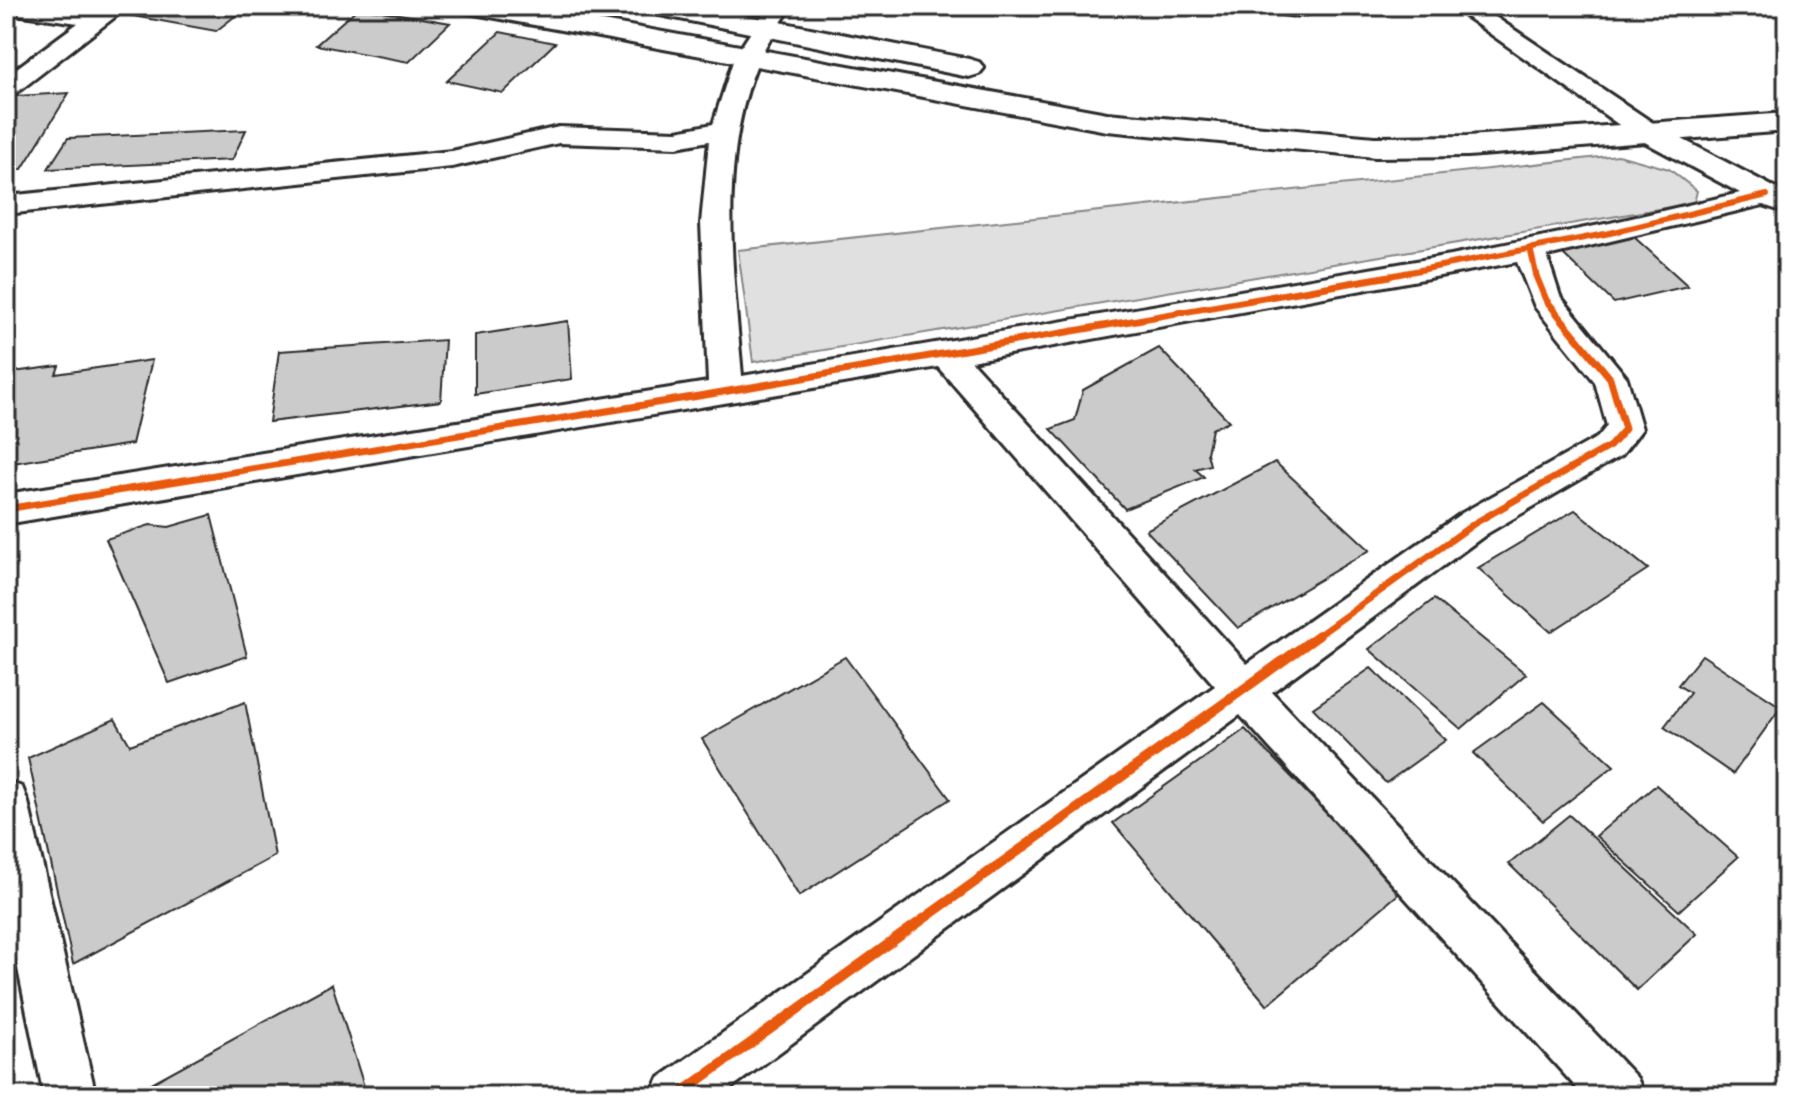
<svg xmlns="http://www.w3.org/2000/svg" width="1793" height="1102" viewBox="0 0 1793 1102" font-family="Pangolin,sans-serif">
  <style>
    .green { fill: #e0e0e0; stroke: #868686; stroke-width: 2 }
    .building { fill: #cbcbcb; stroke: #2b2b2b; stroke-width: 2 }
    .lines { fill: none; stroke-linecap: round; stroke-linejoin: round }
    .street-casing { stroke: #2b2b2b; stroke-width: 6 }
    .secondary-casing { stroke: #2b2b2b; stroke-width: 6 }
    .street { fill: #fff; fill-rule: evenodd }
    .secondary { fill: #fff; fill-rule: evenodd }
    .cycleway-far2-casing { stroke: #fff; stroke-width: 10 }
    .cycleway-far1-casing { stroke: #fff; stroke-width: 12 }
    .cycleway-casing { stroke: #fff; stroke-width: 15 }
    .cycleway-far2 { stroke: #e8590c; stroke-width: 6 }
    .cycleway-far1 { stroke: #e8590c; stroke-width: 7 }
    .cycleway { stroke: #e8590c; stroke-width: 10 }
  </style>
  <rect width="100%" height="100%" fill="#fff"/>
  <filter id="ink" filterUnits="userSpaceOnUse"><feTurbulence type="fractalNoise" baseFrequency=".0125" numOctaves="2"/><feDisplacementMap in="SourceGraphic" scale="16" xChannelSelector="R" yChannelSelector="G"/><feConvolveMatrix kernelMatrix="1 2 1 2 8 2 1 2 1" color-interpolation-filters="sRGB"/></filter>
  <g filter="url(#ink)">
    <path class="green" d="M1618 155 1669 169 1697 191 1694 203 753 362 738 250Z"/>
    <path class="building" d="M140 6H248L216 31 128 15Z
      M359 7 450 23 409 62 316 45Z
      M500 32 555 43 503 93 447 81Z
      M69 93 22 169 6 170V109L15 96Z
      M246 130 232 160 48 169 68 138Z
      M1634 237 1688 286 1614 303 1562 253Z
      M568 321 572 379 475 394V335Z
      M445 340 441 401 269 422 279 351Z
      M1159 348 1229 421 1212 429 1207 453 1210 465 1195 469 1204 477 1125 509 1051 429 1075 420 1083 390Z
      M152 360 132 444 6 464V373L59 366 56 374Z
      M1275 462 1370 550 1238 628 1146 530Z
      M1575 510 1648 569 1551 632 1478 568Z
      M211 515 247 656 169 683 106 539 150 525 169 527Z
      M1434 599 1526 674 1461 729 1369 649Z
      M1702 655 1781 707 1733 774 1664 727 1690 693 1678 685Z
      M845 657 950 799 799 896 702 739Z
      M1371 668 1446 740 1386 783 1313 708Z
      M245 702 275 856 73 964 28 758 115 719 130 745Z
      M1544 702 1614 766 1543 821 1473 753Z
      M1245 729 1402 891 1267 1005 1113 823Z
      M1656 785 1738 857 1679 911 1596 836Z
      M1569 815 1697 934 1637 990 1509 864Z
      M332 984 367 1096H128Z"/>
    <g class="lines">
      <defs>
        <path id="street" d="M6 6H59L95 11 102 6H129L15 94 6 96V76L78 23 9 13 6 12Z
          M768 6H792C781 23 768 40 759 59 717 159 733 271 742 376L1451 255 1610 223 1740 193 1639 139 1451 6H1479L1659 127 1787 194V208L1778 210 1763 205 1547 256 1560 296 1627 378 1642 429 1622 455 1488 533 1272 692 1637 1078 1645 1096H1584L1240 715 720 1096H651L659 1078 1215 686 938 367 6 524V494L708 382 701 223 709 141 677 147 559 143 452 167 6 214V196L452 151 559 127 677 131 713 124 734 58ZM1517 262 1535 307 1595 382 1607 426 1598 437 1462 513 1247 664 971 361Z
          M1257 6H1325L1321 11 1296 16 1261 11Z
          M6 781 22 787 28 802 96 1096H44L6 910Z"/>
        <path id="secondary" d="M460 6H520L1107 113 1375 137 1468 136 1787 113V131L1468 156 1375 157 1107 131 474 14 464 12Z
          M641 6H698L969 59 979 62 984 68 979 74 969 77 655 14 645 12Z"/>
      </defs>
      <use href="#street" class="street-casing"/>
      <use href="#secondary" class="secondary-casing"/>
      <use href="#street" class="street"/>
      <use href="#secondary" class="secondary"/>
      <defs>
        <path id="cycleway-far2" d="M1530 248 1537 278
          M1379 278 1610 233 1767 195"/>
        <path id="cycleway-far1" d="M6 509 711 394 1390 276
          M1316 637 1475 523 1610 446 1625 429 1610 378 1546 300 1536 276"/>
        <path id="cycleway" d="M677 1096 1319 635"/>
      </defs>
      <use href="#cycleway-far2" class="cycleway-far2-casing"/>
      <use href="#cycleway-far1" class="cycleway-far1-casing"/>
      <use href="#cycleway" class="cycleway-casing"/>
      <use href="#cycleway-far2" class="cycleway-far2"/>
      <use href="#cycleway-far1" class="cycleway-far1"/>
      <use href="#cycleway" class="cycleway"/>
    </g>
  </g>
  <rect width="1793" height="1102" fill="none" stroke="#fff" stroke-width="32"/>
  <rect x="16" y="16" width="1761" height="1070" fill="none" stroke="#2b2b2b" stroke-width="3" filter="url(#ink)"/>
</svg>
